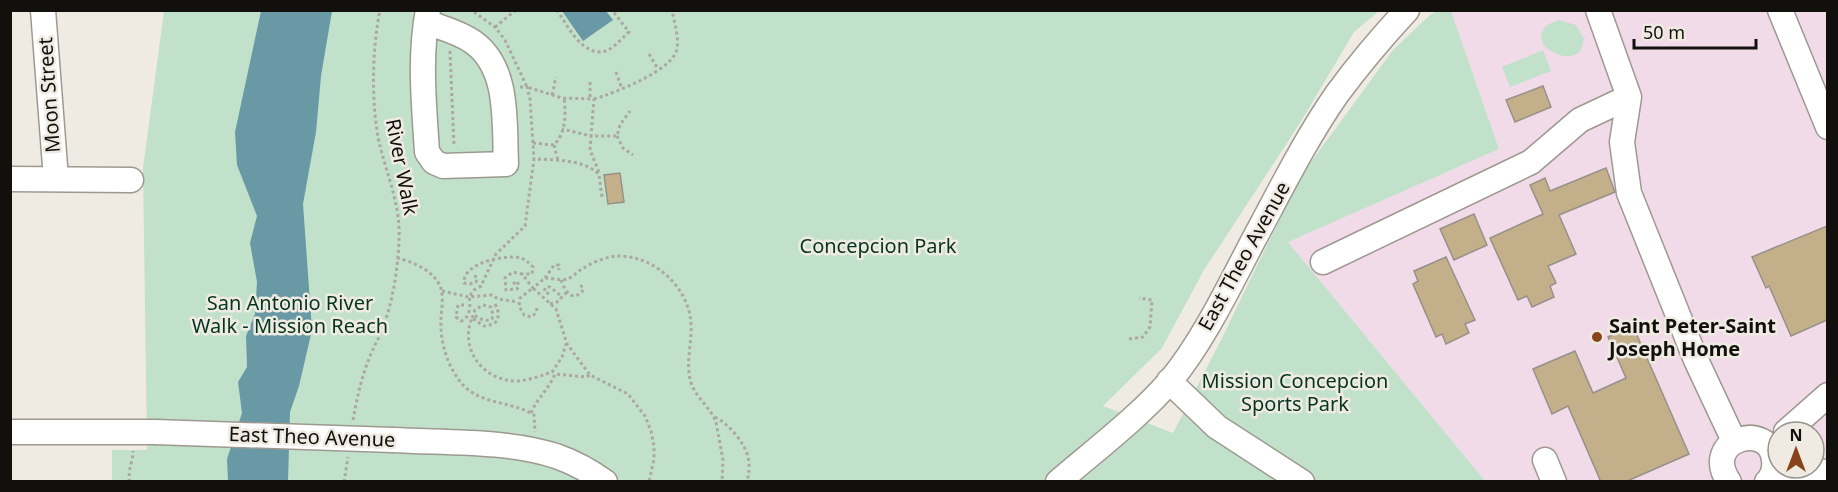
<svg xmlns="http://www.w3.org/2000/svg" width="1838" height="492" viewBox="0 0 1838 492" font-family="'Noto Sans',sans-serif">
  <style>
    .education { fill: #f1dbe8; fill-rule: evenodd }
    .green { fill: #c1e1cb }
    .water { fill: #6899a4 }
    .building { fill: #c3b08b; stroke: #969188; stroke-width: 1.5 }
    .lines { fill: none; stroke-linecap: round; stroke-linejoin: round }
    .minor-casing { stroke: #9e9990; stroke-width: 27 }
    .path { stroke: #aca8a1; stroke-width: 3; stroke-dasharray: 3 3; stroke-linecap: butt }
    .minor { stroke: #fff; stroke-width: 24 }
    .minor-bridge-casing { stroke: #9e9990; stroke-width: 27; stroke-linecap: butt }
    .minor-bridge { stroke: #fff; stroke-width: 24 }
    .poi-dot { fill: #88431a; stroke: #f0ebe2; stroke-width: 2 }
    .labels { text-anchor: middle; stroke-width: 5; stroke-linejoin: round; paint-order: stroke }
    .street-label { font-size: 20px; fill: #12100d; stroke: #f0ebe2 }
    .park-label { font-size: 20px; fill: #04361d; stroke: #f0ebe2 }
    .poi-label { font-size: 20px; font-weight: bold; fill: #12100d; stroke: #f0ebe2; text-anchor: start }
  </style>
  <rect width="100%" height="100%" fill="#f0ebe2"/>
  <path class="education" d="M1451 11H1827V481H1485L1288 242 1499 149ZM1778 432H1814V468H1778Z"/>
  <path class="green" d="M164 11H1379L1354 32 1300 123 1204 270 1162 348 1103 406 1173 433 1221 340 1300 177 1393 50 1430 15 1437 11H1451L1499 149 1288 242 1485 481 112 482V450H147L143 168Z
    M1558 20 1576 25 1584 39 1580 52C1566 61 1554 54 1543 45L1541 36 1545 26Z
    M1543 50 1551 71 1510 87 1502 67Z"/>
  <path class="water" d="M261 11H332L321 76 316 132 303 204 312 330 299 386 290 412 288 481H228L227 459 242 413 238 382 247 367 246 336 255 314 257 282 250 243 257 216 237 165 235 132Z
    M562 11H606L613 20 583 41Z"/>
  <path class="building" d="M1543 86 1551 107 1515 122 1506 100Z
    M1606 168 1615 192 1559 215 1576 254 1548 266 1556 283 1550 286 1554 297 1532 307 1527 296 1518 300 1490 238 1543 214 1530 185 1545 178 1550 191Z
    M620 173 624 202 608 204 604 175Z
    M1474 214 1487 245 1454 260 1440 229Z
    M1827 226V320L1791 336 1769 286 1766 288 1752 257Z
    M1446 257 1475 320 1465 324 1469 333 1446 344 1442 334 1436 337 1413 284 1418 281 1414 271Z
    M1633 326 1689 454 1625 482H1601L1568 406 1552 414 1533 369 1575 351 1593 393 1626 378 1608 337Z"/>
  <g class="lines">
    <defs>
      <path id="minor" d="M43 10 56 179
        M1598 10 1629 97 1622 142 1629 193 1696 360 1734 441
        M1780 10 1828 127
        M426 22C442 28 459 32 473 42 510 68 504 124 506 164L443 166 434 162 427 152C424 104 419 57 428 10
        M10 179 131 180
        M1323 262 1531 162 1580 120 1629 97
        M1169 381 1217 427 1302 482
        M10 432H155
        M1786 432 1828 395
        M393 440C445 443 506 440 556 456 573 462 590 471 605 482
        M1545 460 1554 482
        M1774 469 1828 472
        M1058 482C1094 451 1139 417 1170 381 1202 343 1230 285 1253 241 1280 191 1305 140 1337 94 1359 64 1382 37 1407 10
        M1729 482C1700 439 1770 420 1774 460 1775 468 1773 476 1767 482"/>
    </defs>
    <use href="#minor" class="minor-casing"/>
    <path class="path" d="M557 10C567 25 583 58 606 51 614 48 622 38 629 32L612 10
      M474 12 495 27 505 40 527 87 562 98 594 99 591 136 562 129
      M495 27 516 10
      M450 51 454 146
      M649 54 658 69
      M616 72 622 89
      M590 82V99
      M520 87H527L530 99 534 159
      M552 95 556 77
      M594 99C614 93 675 70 677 48 679 36 674 22 672 10
      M617 136 623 148 633 155
      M533 143 554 145C566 133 566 114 564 98
      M554 145 558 161
      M599 172 590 150 591 136H617L620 125 630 111
      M397 258C411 261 432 270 439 284 445 294 441 310 441 321 440 343 448 368 463 385 482 405 512 401 534 415L535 432
      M474 276 477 277 476 282 470 284 464 283C462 263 506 254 521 258 526 260 529 263 533 267L532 274H522
      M545 278 554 265H559V270
      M561 280C565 290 570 302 582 292L583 287 579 285
      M513 284 517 281 519 286 517 289 506 290 505 278 513 272 522 274 533 288 545 278C552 278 561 281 567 279 571 278 575 274 579 271 589 264 604 257 617 256 654 255 689 287 691 324 692 342 686 361 690 379 694 397 710 406 716 422L723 460 722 482
      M442 291 469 297 492 295 498 299 518 302
      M549 294 544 291 546 287H550L560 295 561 299
      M495 304C499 312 500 318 494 324L484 326 472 318C459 349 483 380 515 381 527 381 540 376 552 372L562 357 566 344
      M550 304 557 302 567 292
      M464 305H458L456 317 461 321C470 318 471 305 469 297L474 290 481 286 496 254 525 226 534 159C556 160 582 159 599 174L602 197
      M537 308 536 313 531 317 524 315 519 306 520 298 533 288 556 309 567 344 590 375 628 394 645 416 651 431 654 447V459L649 482
      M472 318 475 310 483 305 491 307 493 315 492 319C485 322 479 319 473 314
      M1129 339 1143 337 1150 327 1152 300 1139 298
      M531 413C537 398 549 389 555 374L586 377 590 375
      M715 417C728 423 745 443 748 457 750 466 749 473 747 482
      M353 420C357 399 361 378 369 359 373 347 380 337 384 325 393 299 398 268 399 240 401 207 387 175 379 142 371 102 372 50 380 10
      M130 482C127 472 133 462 133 451
      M344 482 348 457"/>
    <use href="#minor" class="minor"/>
    <defs>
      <path id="minor-bridge" d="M155 432 393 440"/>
    </defs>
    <use href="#minor-bridge" class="minor-bridge-casing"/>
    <use href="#minor-bridge" class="minor-bridge"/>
  </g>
  <circle class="poi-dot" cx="1597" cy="337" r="6"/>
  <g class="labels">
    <g class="street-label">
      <text transform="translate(49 95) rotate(-94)" y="7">Moon Street</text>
      <text transform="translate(402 167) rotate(79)" y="7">River Walk</text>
      <text transform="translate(1244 256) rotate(-61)" y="7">East Theo Avenue</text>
      <text transform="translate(312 437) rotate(2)" y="7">East Theo Avenue</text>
    </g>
    <g class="park-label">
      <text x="878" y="253">Concepcion Park</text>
      <text x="290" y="310">San Antonio River<tspan x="290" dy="23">Walk - Mission Reach</tspan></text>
      <text x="1295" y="388">Mission Concepcion<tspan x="1295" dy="23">Sports Park</tspan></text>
    </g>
    <g class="poi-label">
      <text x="1609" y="333">Saint Peter-Saint<tspan x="1609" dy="23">Joseph Home</tspan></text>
    </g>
  </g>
  <rect width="1838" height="492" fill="none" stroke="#12100d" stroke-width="24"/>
  <g transform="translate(1796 450)"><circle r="28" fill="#f0ebe2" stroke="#97938d" stroke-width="1.5"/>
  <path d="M0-4.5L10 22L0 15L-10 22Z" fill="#88431a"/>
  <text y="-9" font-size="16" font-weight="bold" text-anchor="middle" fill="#12100d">N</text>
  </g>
  <path d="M1634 39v9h122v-9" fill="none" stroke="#12100d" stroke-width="3"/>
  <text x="1643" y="39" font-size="18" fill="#12100d" stroke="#f0ebe2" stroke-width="4.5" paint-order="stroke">50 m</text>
</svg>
